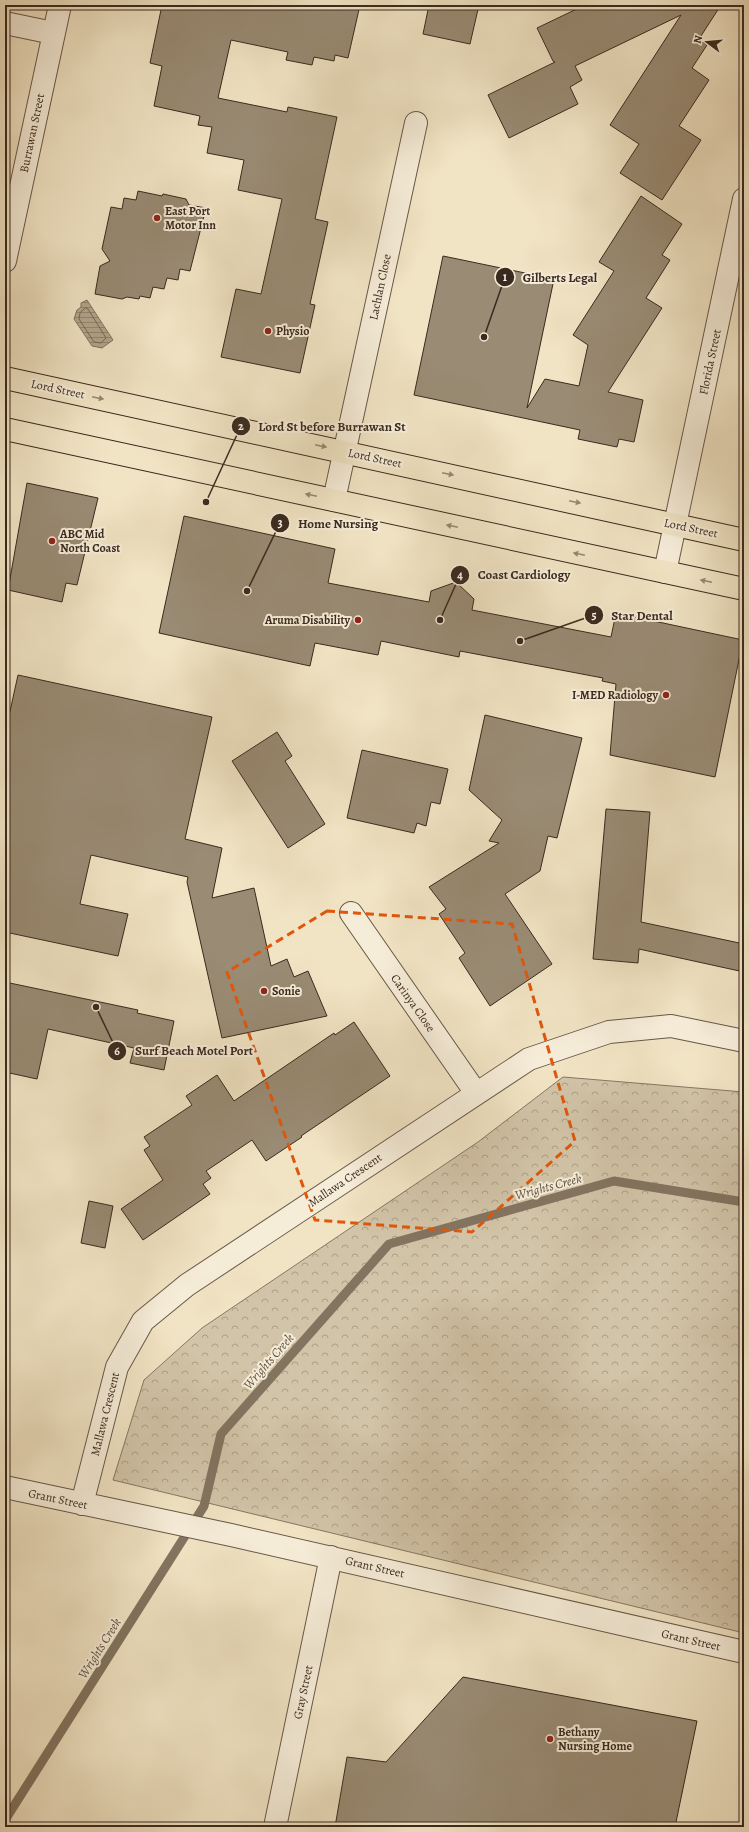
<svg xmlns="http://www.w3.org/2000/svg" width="749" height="1832" viewBox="0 0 749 1832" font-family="Alegreya,serif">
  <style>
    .forest { fill: url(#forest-crowns); stroke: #867763 }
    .water { fill: url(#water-rules); stroke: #837460 }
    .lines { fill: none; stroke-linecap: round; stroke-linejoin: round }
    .shore { stroke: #766855; stroke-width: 1 }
    .stream { stroke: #837460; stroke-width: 9 }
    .building { fill: #998b74; stroke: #3a2a1e }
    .minor-casing { stroke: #685848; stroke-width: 24 }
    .major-casing { stroke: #3a2a1e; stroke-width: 24 }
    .minor { stroke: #f6edd9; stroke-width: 22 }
    .major { stroke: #f1e4c4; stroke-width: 22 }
    .oneway { fill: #968771 }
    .marked { fill: none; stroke: #df570d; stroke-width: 3; stroke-dasharray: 8 5; stroke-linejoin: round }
    .poi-dot { fill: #8f2418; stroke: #f6edd9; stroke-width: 1.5 }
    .labels { text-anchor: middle; stroke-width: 4; stroke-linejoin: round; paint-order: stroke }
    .street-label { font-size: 12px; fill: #3a2a1e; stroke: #f6edd9 }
    .poi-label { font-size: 12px; font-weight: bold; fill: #3a2a1e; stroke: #f6edd9; text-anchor: start }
    .water-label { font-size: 13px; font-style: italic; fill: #5e4f3f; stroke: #f6edd9 }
    .leader { fill: none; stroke: #3a2a1e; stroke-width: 1.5 }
    .callout-dot { fill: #3a2a1e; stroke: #f6edd9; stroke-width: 1.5 }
    .mark-label { font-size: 12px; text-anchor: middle; font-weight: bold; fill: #fff }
    .callout-label { font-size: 13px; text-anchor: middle; font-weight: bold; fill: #3a2a1e; stroke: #f6edd9; stroke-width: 4; stroke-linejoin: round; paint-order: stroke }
  </style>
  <defs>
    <pattern id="forest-crowns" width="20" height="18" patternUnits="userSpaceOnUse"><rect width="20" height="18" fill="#d2c4a8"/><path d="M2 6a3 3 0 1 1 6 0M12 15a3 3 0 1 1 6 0" fill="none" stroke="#ab9f88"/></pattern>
    <pattern id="water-rules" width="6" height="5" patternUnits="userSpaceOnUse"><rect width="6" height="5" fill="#b3a58c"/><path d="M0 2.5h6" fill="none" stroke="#938772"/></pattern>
  </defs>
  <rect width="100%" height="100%" fill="#f1e4c4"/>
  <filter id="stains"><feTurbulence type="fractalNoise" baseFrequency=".005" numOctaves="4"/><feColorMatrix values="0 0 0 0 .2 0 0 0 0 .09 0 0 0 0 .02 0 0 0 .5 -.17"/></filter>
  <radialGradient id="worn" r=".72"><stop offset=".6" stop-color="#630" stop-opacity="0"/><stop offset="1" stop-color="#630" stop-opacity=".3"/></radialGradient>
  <path class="forest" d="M563 1077 744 1092V1633L113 1480 144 1380 202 1328 478 1142Z"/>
  <path class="water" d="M87 300 113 340 102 348 92 346 74 319 77 310 81 307V303Z"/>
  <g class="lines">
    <path class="shore" d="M86 308 88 309 106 338 101 343 94 342 79 319 80 313Z"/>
    <path class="stream" d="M5 1820 204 1506 221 1434 389 1244 614 1181 744 1202"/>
  </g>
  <path class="building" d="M162 5H360L348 58 335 55 334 61 314 57 312 65 286 60 288 52 231 40 218 98 287 112 288 107 337 117 315 219 328 222 310 304 315 305 300 373 221 357 236 289 261 294 282 199 238 190 244 160 207 153 212 127 198 125 200 116 154 106 162 66 150 63Z
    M429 5H479L470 44 423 34Z
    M585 5H721L699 39 707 45 692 68 709 80 679 126 701 140 662 200 620 173 639 144 610 125 681 15 575 66 582 80 570 87 578 104 509 138 488 95 555 62 553 61 537 28Z
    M138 191 162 196 163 194 186 199 189 205 206 208 190 271 180 269 178 280 167 278 164 289 153 287 150 298 140 296 139 299 127 297 122 299 95 294 100 266 110 261 102 249 111 207 122 209 124 198 136 200Z
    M641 196 682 224 662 255 670 260 646 298 662 308 608 392 643 400 634 442 619 439 617 447 578 439 580 430 414 395 443 256 554 279 527 408 545 379 579 386 588 345 573 335 614 271 599 262Z
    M27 483 98 498 77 585 66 583 62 602 8 590Z
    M184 516 335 549 328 583 429 602 431 591 456 582 474 599 472 610 611 637 616 613 743 640 715 777 610 755 616 684 602 681 603 678 460 651 459 657 381 641 378 655 315 643 310 666 159 633Z
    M18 675 212 717 185 839 222 848 212 898 254 888 271 966 287 959 294 977 308 971 327 1016 222 1038 187 882 188 877 91 855 80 904 128 914 118 956 5 932V734Z
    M485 715 582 738 557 838 548 836 540 871 505 894 552 964 490 1006 459 958 465 953 439 914 446 909 429 887 499 843 489 841 502 820 469 790Z
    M277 732 292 756 285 761 325 824 288 848 232 761Z
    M362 750 448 769 440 804 431 802 426 826 417 823 414 833 347 818Z
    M606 809 650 812 641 922 744 944V972L639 949 638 963 593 959Z
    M5 982 138 1010 137 1013 174 1021 164 1070 130 1063 134 1048 48 1029 37 1079 5 1072Z
    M354 1022 390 1076 301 1136 302 1137 266 1161 252 1140 206 1171 211 1178 203 1184 210 1194 143 1240 121 1209 163 1180 144 1150 150 1146 144 1137 192 1105 186 1096 217 1075 234 1101 334 1033 335 1035Z
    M89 1201 113 1206 105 1248 81 1243Z
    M463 1677 697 1721 675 1827H335L347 1757 386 1762Z"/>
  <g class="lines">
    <defs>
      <path id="minor" d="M5 23 53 33
        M5 261 60 5
        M334 500 416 123
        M665 572 744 199
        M351 913 476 1093
        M5 1487 231 1535 744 1652
        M82 1504 117 1367 143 1321 187 1285 529 1059 609 1032 671 1026 744 1041
        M275 1827 331 1557"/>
      <path id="major" d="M5 378 744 540
        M5 429 744 589"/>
    </defs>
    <use href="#minor" class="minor-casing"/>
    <use href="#major" class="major-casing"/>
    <use href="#minor" class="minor"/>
    <use href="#major" class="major"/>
  </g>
  <defs><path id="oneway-solid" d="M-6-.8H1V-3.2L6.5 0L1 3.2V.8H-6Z"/></defs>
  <g class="oneway">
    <use href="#oneway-solid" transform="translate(98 398) rotate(12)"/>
    <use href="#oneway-solid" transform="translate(321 446) rotate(12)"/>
    <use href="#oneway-solid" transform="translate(448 474) rotate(12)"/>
    <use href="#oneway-solid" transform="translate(311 495) rotate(-168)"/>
    <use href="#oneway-solid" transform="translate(575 502) rotate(12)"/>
    <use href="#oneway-solid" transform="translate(452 526) rotate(-168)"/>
    <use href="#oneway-solid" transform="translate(579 554) rotate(-168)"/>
    <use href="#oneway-solid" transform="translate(706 581) rotate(-168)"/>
  </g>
  <path class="marked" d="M327 911 512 924 575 1141 472 1232 315 1220 227 972Z"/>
  <g class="poi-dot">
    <circle cx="157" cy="218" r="4"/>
    <circle cx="268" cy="331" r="4"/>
    <circle cx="52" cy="541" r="4"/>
    <circle cx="358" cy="620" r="4"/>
    <circle cx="666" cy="695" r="4"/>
    <circle cx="264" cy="991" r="4"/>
    <circle cx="550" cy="1739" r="4"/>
  </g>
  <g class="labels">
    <g class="street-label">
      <text transform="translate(32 133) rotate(-78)" y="4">Burrawan Street</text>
      <text transform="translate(380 287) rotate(-78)" y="4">Lachlan Close</text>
      <text transform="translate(710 362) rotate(-78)" y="4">Florida Street</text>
      <text transform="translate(58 389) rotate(12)" y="4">Lord Street</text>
      <text transform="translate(375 458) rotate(12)" y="4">Lord Street</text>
      <text transform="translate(691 528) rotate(12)" y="4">Lord Street</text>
      <text transform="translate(413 1003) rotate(55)" y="4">Carinya Close</text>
      <text transform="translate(345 1180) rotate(-34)" y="4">Mallawa Crescent</text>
      <text transform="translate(105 1414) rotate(-76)" y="4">Mallawa Crescent</text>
      <text transform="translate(58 1499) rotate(12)" y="4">Grant Street</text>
      <text transform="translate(375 1567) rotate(13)" y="4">Grant Street</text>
      <text transform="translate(691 1640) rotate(13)" y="4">Grant Street</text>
      <text transform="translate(303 1692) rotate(-78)" y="4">Gray Street</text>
    </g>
    <g class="poi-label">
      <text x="165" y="215">East Port<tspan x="165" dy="14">Motor Inn</tspan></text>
      <text x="276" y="335">Physio</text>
      <text x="60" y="538">ABC Mid<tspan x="60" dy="14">North Coast</tspan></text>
      <text x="350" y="624" text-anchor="end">Aruma Disability</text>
      <text x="658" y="699" text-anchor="end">I-MED Radiology</text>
      <text x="272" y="995">Sonie</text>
      <text x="558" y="1736">Bethany<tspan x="558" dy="14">Nursing Home</tspan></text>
    </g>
    <g class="water-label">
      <text transform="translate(548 1186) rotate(-15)" y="5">Wrights Creek</text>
      <text transform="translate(268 1361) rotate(-49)" y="5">Wrights Creek</text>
      <text transform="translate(99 1648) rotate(-58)" y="5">Wrights Creek</text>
    </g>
  </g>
  <path class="leader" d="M484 337L505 277M206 502L241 426M247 591L280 523M440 620L460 575M520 641L594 615M96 1007L117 1051"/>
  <g class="callout-dot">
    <circle cx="484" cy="337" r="4"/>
    <circle cx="206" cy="502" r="4"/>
    <circle cx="247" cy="591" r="4"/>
    <circle cx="440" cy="620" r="4"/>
    <circle cx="520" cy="641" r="4"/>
    <circle cx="96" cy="1007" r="4"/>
    <circle cx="505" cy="277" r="10"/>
    <circle cx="241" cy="426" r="10"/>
    <circle cx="280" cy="523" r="10"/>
    <circle cx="460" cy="575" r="10"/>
    <circle cx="594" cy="615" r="10"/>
    <circle cx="117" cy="1051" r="10"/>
  </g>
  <g class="mark-label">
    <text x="505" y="281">1</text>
    <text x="241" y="430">2</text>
    <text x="280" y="527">3</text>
    <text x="460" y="579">4</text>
    <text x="594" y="619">5</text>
    <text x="117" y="1055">6</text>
  </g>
  <g class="callout-label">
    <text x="560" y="282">Gilberts Legal</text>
    <text x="332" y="431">Lord St before Burrawan St</text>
    <text x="338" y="528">Home Nursing</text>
    <text x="524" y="579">Coast Cardiology</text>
    <text x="642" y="620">Star Dental</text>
    <text x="194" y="1055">Surf Beach Motel Port</text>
  </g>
  <rect width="749" height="1832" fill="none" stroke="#f1e4c4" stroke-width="20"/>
  <rect x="6" y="6" width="737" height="1820" fill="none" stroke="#3a2a1e" stroke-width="2"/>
  <rect x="10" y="10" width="729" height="1812" fill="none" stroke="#3a2a1e"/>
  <g transform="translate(707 42) rotate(286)" stroke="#f6edd9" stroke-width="3" paint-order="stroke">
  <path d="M0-3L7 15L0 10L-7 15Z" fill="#3a2a1e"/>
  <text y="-6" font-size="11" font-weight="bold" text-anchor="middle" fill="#3a2a1e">N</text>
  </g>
  <rect width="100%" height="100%" filter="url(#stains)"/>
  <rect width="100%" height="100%" fill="url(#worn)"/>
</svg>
